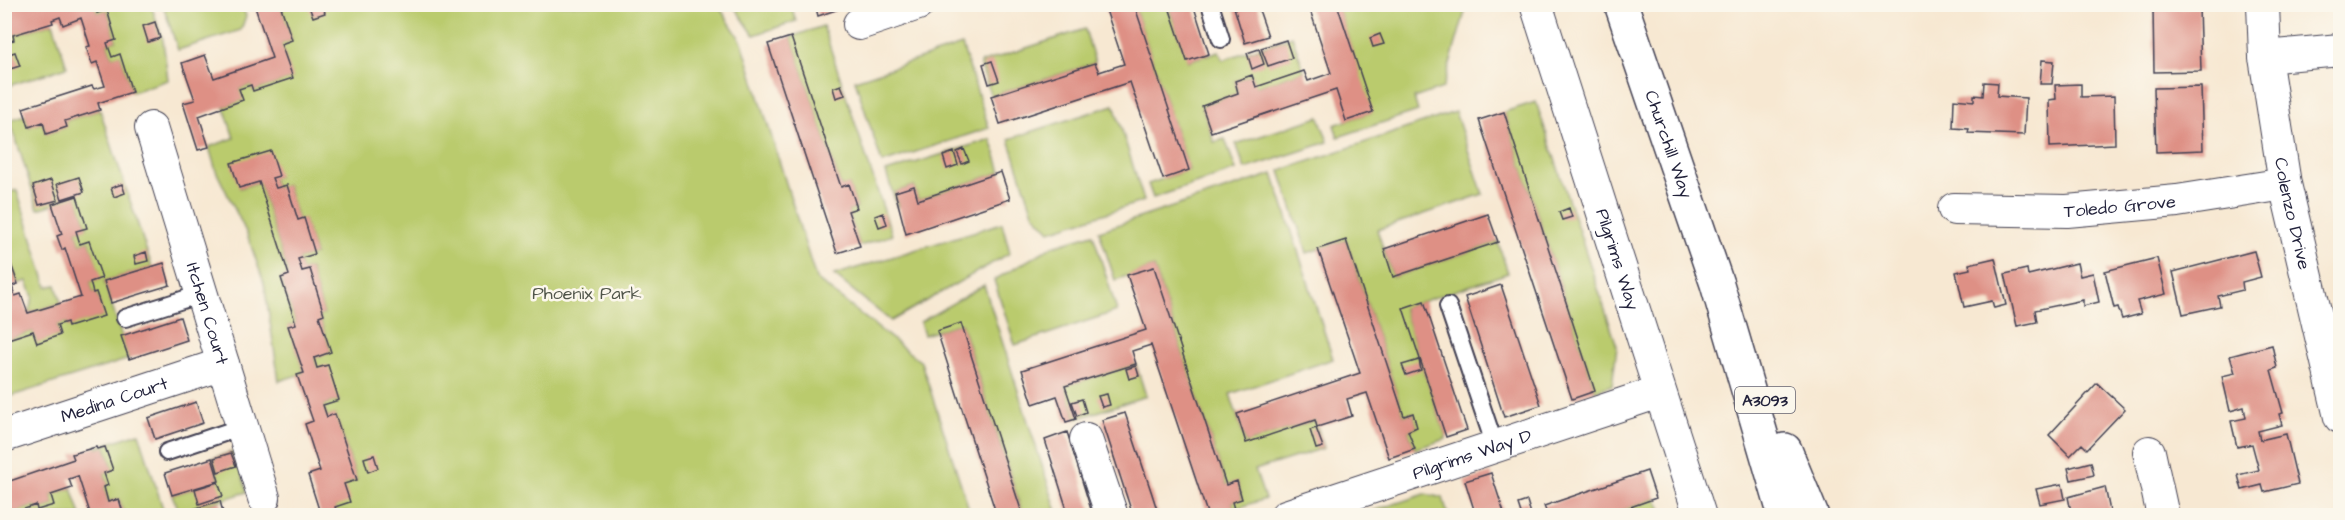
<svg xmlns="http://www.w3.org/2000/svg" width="2345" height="520" viewBox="0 0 2345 520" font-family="'Architects Daughter',sans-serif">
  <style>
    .green { fill: #bacb6d; stroke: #6e7654; stroke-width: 1.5 }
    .building { fill: #de9085 }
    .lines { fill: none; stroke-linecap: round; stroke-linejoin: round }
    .service-casing { stroke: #424052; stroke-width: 20 }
    .minor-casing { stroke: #424052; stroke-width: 34 }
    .primary-casing { stroke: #424052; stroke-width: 36 }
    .service { stroke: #fff; stroke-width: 16 }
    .minor { stroke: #fff; stroke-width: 32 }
    .primary { stroke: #fff; stroke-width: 33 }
    .labels { text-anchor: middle; stroke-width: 5; stroke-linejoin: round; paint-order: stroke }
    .shield { fill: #fbf7ec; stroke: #636270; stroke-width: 1.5 }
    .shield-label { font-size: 16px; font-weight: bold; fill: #22223b }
    .street-label { font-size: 18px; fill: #22223b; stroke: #fbf7ec }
    .park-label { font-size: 18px; fill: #50554a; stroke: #fbf7ec }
  </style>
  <rect width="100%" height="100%" fill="#fbf7ec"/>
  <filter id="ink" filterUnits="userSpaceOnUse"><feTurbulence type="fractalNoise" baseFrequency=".0167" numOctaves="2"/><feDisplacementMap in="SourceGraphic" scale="12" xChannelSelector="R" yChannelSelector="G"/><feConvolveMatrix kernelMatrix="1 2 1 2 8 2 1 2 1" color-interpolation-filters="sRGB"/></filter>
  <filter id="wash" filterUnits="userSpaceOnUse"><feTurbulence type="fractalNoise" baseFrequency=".008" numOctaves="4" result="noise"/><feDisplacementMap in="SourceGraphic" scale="24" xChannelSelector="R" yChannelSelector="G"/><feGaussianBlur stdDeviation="1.35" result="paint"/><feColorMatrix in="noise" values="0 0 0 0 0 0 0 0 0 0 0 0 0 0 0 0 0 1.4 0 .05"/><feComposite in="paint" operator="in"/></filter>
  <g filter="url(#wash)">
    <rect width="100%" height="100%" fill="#f7e8d2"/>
    <path class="green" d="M94 5H151L163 40 168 80 132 92 120 55 112 57 107 43 116 40 107 10 97 13Z
      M163 5H242L246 16 241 30 178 50Z
      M280 5H718L742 42 816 279 921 362 971 515 347 516 346 512 338 515 335 507 344 484 357 480 335 415 327 417 323 405 339 400 317 368 314 358 331 352 319 316 324 314 310 269 302 271 298 259 315 254 304 219 298 220 287 185 276 188 272 178 278 176 232 163 240 188 259 182 289 275 281 278 296 324 289 326 304 373 279 381 264 283 247 234 216 171 209 147 234 138 224 107 242 100 239 89 251 85 253 91 292 78 281 44 292 40Z
      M733 5H791L796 21 754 35Z
      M1134 5H1168L1188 61 1219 51 1223 60 1292 36 1304 71 1256 87 1252 75 1235 81 1238 93 1202 106 1214 142 1225 139 1236 170 1153 198 1148 184 1189 170Z
      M1337 5H1467L1443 88 1414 98 1418 111 1338 137 1334 125 1372 112Z
      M53 23 67 67 5 87 4 43 14 40 13 35Z
      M823 26 892 235 860 246 848 211 857 208 849 185 841 187 791 37Z
      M1085 29 1095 63 991 96 980 63Z
      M962 45 989 128 882 163 855 80Z
      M1536 102 1617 346 1612 385 1595 391 1504 112Z
      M1114 105 1144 201 1050 231 1033 213 1009 139Z
      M100 110 152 267 104 281 129 359 5 398 4 349 8 348 5 340 33 331 37 342 60 335 57 325 67 322 68 326 103 316 96 292 93 293 90 282 101 278 89 241 80 244 76 231 87 227 77 197 38 209 10 120 25 115 29 127 43 122 46 134 66 127 65 121Z
      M1455 112 1483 194 1377 230 1393 277 1498 242 1508 273 1403 308 1446 437V439L1415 449 1408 431 1417 427 1413 413 1404 416 1346 240 1307 253 1280 171Z
      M1319 117 1328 142 1245 169 1236 144Z
      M991 139 1001 172 918 200 914 186 895 192 899 206 897 207 886 172Z
      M1273 174 1333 359 1230 394 1246 443 1315 420 1324 448 1255 470 1265 499 1234 509 1232 502 1242 498 1237 482 1226 485 1154 267 1115 280 1099 231Z
      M17 190 47 287 56 285 61 303 28 313 33 297 27 281 18 284 5 242 4 194Z
      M1002 223 1010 253 891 321 834 275Z
      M1093 234 1117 311 1015 345 994 280 1053 246Z
      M984 285 1058 515H1023L961 323 924 335 920 322Z
      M1136 364 1146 396 1076 419 1065 386Z
      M139 433 165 515H124L119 499 108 502 104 487 108 485 104 473 113 469 106 447 97 449 96 447Z
      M235 451 247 492 180 513 172 495 219 481 212 458Z
      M72 488 81 515 5 516 36 505 38 510 54 505 51 495Z
      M1425 494 1443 498 1448 515H1360Z
      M1656 498 1665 515 1605 516Z"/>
    <g id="blocks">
      <path class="building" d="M23 4H94L97 13 107 10 116 40 107 43 112 57 120 54 132 92 98 103 100 110 65 121 67 127 46 134 43 122 29 127 23 108 92 86 94 89 105 86 97 62 92 64 86 47 90 46 81 18 63 25 60 17 52 20 53 23 13 35 14 40 4 43V11Z
        M254 4H280L292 40 281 44 293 78 253 91 251 85 239 89 243 100 199 116 209 147 198 150 183 103 195 100 182 63 205 55 214 78 272 58Z
        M308 4H323L325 13 313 17Z
        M815 4H841L842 8 818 16Z
        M1104 4H1134L1189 170 1163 179 1130 82 1000 124 991 96 1095 63 1099 72 1124 64Z
        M1168 4H1193L1209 54 1187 61Z
        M1233 4H1257L1268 36 1245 43Z
        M1308 4H1337L1373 112 1346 121 1336 90 1211 132 1202 106 1238 93 1235 81 1252 75 1256 87 1304 71 1308 81 1331 73Z
        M2199 7 2201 71 2154 72 2153 8Z
        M155 22 160 38 148 42 143 26Z
        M1380 34 1384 44 1373 47 1370 38Z
        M791 37 841 187 849 184 857 208 848 211 860 246 837 253 768 44Z
        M1286 40 1292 58 1268 66 1261 48Z
        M1259 49 1264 64 1252 69 1247 53Z
        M15 52 20 66 10 69 6 55Z
        M2042 60 2054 61 2052 84H2040Z
        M992 61 999 81 989 84 983 64Z
        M1984 82 1998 83 1997 96 2026 98 2024 135 1968 133 1969 129 1953 128 1954 99 1974 101V95L1983 96Z
        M2081 84V97L2114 96 2115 144 2050 147 2049 100 2056 99 2055 85Z
        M841 85 845 95 836 98 833 88Z
        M2201 87 2203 150 2156 152 2154 88Z
        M1504 112 1595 391 1572 399 1479 120Z
        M964 149 969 161 962 164 957 152Z
        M271 151 279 176 272 178 276 188 287 185 298 220 304 218 315 254 298 259 302 271 310 269 324 314 319 316 331 352 314 358 317 368 328 365 339 400 323 405 327 417 335 414 357 480 344 484 350 502 335 507 338 516H321L308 475 320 471 305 424 313 421 297 375 304 373 288 326 296 324 281 278 289 275 259 182 239 188 231 163Z
        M954 152 958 165 947 169 943 156Z
        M1001 172 1010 199 906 234 895 192 914 186 918 200Z
        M79 177 84 192 62 199 57 184Z
        M51 180 58 200 39 205 33 186Z
        M122 184 125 193 114 197 111 188Z
        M77 196 87 228 76 231 80 244 89 241 102 278 90 282 93 293 96 292 104 316 68 327 67 322 57 325 60 335 37 343 33 331 5 340 8 348 4 349V244L18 284 12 286 15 296 21 294 28 313 81 297 65 248 62 250 57 236 62 234 52 204Z
        M1569 208 1572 217 1562 220 1559 212Z
        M883 213 887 224 879 227 875 216Z
        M1488 214 1498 242 1393 277 1384 249Z
        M1346 240 1404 416 1413 413 1417 427 1408 431 1415 449 1389 458 1367 393 1347 399 1352 416 1317 427 1315 420 1246 443 1237 414 1360 373 1318 249Z
        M2254 251 2261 277 2242 282 2243 290 2218 296 2220 306 2183 314 2173 272Z
        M146 252 148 261 136 264 134 256Z
        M1995 258 2006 305 1994 308 1992 301 1964 307 1956 272 1970 269 1969 264Z
        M2157 258 2166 294 2137 301 2141 314 2122 319 2118 307 2114 308 2105 271Z
        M164 263 170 285 111 303 104 281Z
        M2077 263 2080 276 2093 273 2099 302 2083 306V300L2035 310 2037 322 2017 326 2005 274 2027 269 2028 275Z
        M1154 267 1226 485 1237 481 1242 499 1232 502 1234 509 1216 516H1208L1151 345 1132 351 1136 364 1065 386 1076 419 1066 422 1057 396 1033 404 1022 370 1146 330 1127 275Z
        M1501 285 1541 405 1504 417 1465 297Z
        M1424 301 1467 430 1446 437 1403 308Z
        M180 317 187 340 129 359 121 336Z
        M961 323 972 358 1023 516H997L959 400 937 331Z
        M2272 345 2277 368 2271 370 2283 413 2279 414 2282 425 2258 431 2260 440 2286 434 2298 484 2264 492 2262 485 2242 490 2238 475 2259 470 2252 444 2237 447 2231 421 2246 418 2244 407 2230 411 2222 376 2235 373 2230 356Z
        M1419 360 1421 370 1406 375 1402 365Z
        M1136 366 1139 376 1129 379 1126 369Z
        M2097 383 2125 409 2087 449 2082 444 2070 456 2049 435Z
        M1107 394 1110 405 1102 407 1098 396Z
        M1082 399 1086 412 1077 416 1072 402Z
        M196 402 203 423 155 439 148 418Z
        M1125 413 1152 494 1159 516H1133L1102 420Z
        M1316 428 1323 447 1316 449 1310 430Z
        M1067 432 1093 516H1069L1045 440Z
        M96 447 97 449 105 447 113 470 104 473 108 485 104 487 108 502 119 499 124 516H91L78 476 69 479 72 488 51 495 54 505 37 510 36 505 4 516V483L74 459 72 454Z
        M231 453 236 466 218 472 214 458Z
        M374 455 378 468 368 472 364 458Z
        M212 458 219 481 172 495 165 473Z
        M2091 462 2094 475 2071 480 2068 468Z
        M1647 471 1656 498 1605 516H1548L1544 506Z
        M1491 473 1505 516H1476L1465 481Z
        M218 482 223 496 199 504 195 489Z
        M2062 484 2065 499 2040 504 2036 489Z
        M2105 487 2111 516H2072L2068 497Z
        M220 501 224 516H181L180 513Z
        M1527 501 1531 514 1522 516 1518 504Z"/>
    </g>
  </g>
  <g filter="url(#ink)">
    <use href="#blocks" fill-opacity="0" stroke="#424052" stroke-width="1.5"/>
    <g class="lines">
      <defs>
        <path id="service" d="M1210 4 1221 39
          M1448 306 1495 446
          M125 318 201 294
          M167 452 242 427"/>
        <g id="minor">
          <path id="s1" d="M1536 4 1700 516"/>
          <path id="s2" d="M2263 4 2265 57 2285 184 2340 417"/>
          <path d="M859 24 918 4"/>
          <path d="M2265 57 2340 50"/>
          <path id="s3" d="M151 128 264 498"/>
          <path id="s4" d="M1954 209 2067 211 2177 201 2285 184"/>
          <path id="s5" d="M4 436 223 364"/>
          <path d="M1086 439 1112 516"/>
          <path d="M2149 452 2163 516"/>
          <path id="s6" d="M1286 516 1659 392"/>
        </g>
        <g id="primary">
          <path id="s7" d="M1621 4 1717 284 1785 516"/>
          <path d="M1785 450 1812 516"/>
        </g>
      </defs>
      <use href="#service" class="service-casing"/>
      <use href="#minor" class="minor-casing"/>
      <use href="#primary" class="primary-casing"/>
      <use href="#service" class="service"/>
      <use href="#minor" class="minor"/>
      <use href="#primary" class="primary"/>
    </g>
  </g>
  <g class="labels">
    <rect class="shield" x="1735" y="387" width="60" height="26" rx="4.5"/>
    <g class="shield-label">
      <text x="1765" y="406">A3093</text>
    </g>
    <g class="street-label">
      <text dy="6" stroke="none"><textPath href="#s7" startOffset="148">Churchill Way</textPath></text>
      <text dy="6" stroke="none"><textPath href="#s4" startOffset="166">Toledo Grove</textPath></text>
      <text dy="6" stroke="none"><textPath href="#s2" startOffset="212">Colenzo Drive</textPath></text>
      <text dy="6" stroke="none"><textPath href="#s1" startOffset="268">Pilgrims Way</textPath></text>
      <text dy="6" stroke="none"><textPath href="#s3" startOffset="194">Itchen Court</textPath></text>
      <text dy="6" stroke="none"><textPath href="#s5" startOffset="116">Medina Court</textPath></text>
      <text dy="6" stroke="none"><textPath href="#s6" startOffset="196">Pilgrims Way D</textPath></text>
    </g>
    <g class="park-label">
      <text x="587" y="299">Phoenix Park</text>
    </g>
  </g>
  <rect width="2345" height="520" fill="none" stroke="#fbf7ec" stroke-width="24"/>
</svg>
